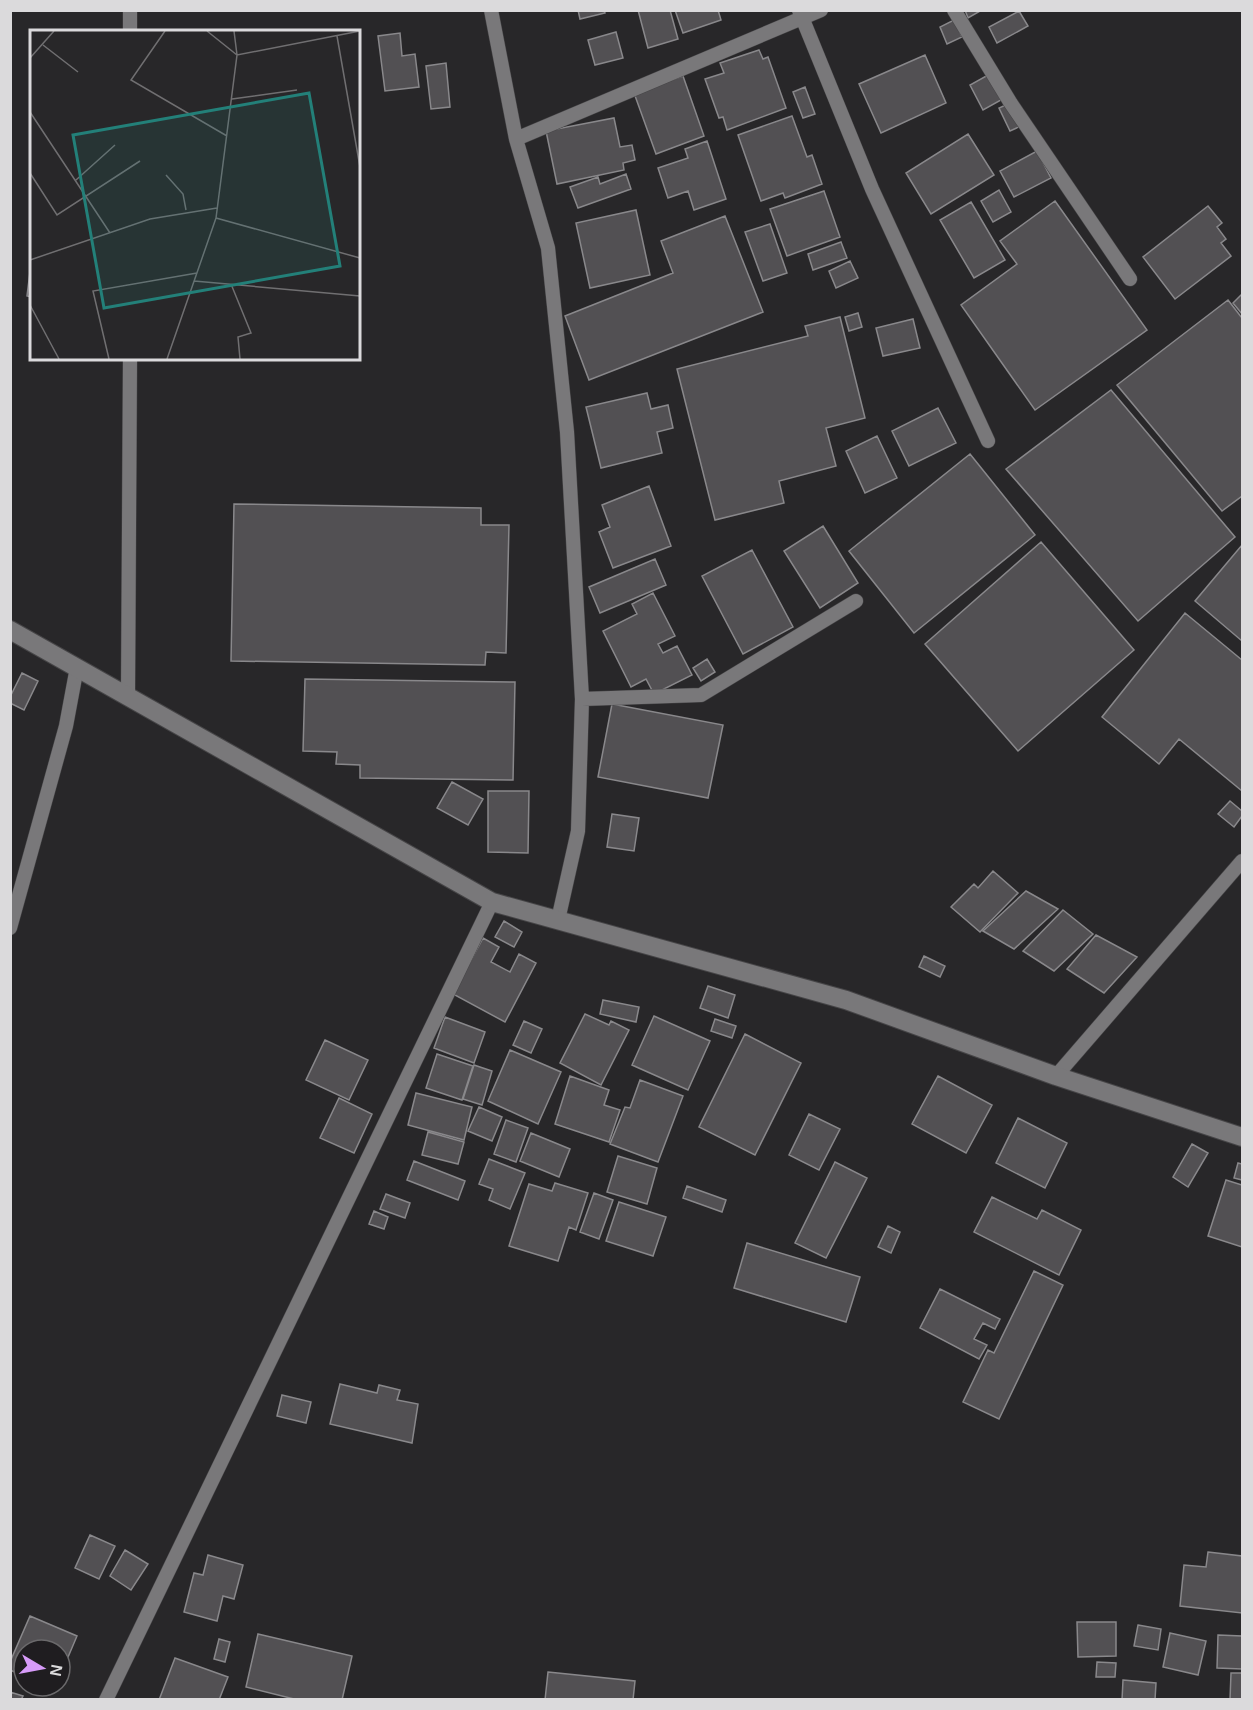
<svg xmlns="http://www.w3.org/2000/svg" width="1253" height="1710" viewBox="0 0 1253 1710" font-family="Helvetica,sans-serif">
  <style>
    .building { fill: #525053; stroke: #89888b; stroke-width: 1.5 }
    .lines { fill: none; stroke-linecap: round; stroke-linejoin: round }
    .service-casing { stroke: #464547; stroke-width: 15 }
    .minor-casing { stroke: #464547; stroke-width: 20 }
    .service { stroke: #79787a; stroke-width: 14 }
    .minor { stroke: #79787a; stroke-width: 18 }
    .inset-road { fill: none; stroke: #706f71; stroke-width: 1.5 }
    .view { fill: #238079; fill-opacity: 0.15; stroke: #238079; stroke-width: 3 }
    .inset-edge { fill: none; stroke: #dbdadc; stroke-width: 3 }
  </style>
  <rect width="100%" height="100%" fill="#282729"/>
  <path class="building" d="M578 10H604L605 13 580 19Z
    M638 10H670L678 39 648 48Z
    M675 10H718L721 20 683 33Z
    M965 10H982L968 18Z
    M1019 11 1028 26 997 43 989 27Z
    M954 20 962 37 947 44 940 27Z
    M616 32 623 58 595 65 588 40Z
    M400 33 402 56 415 54 419 87 385 91 378 36Z
    M759 50 763 59 768 57 786 108 727 130 723 117 719 118 705 79 724 73 720 63Z
    M925 55 946 103 881 133 859 84Z
    M446 63 450 107 431 109 426 66Z
    M988 75 1001 100 983 110 970 85Z
    M683 76 704 136 656 154 634 93Z
    M805 87 815 114 803 118 793 92Z
    M1010 103 1021 126 1010 131 999 108Z
    M792 116 807 157 812 155 822 184 785 198 783 193 761 201 738 135Z
    M614 118 620 147 632 145 635 160 623 163 624 170 557 184 546 131Z
    M968 134 994 175 931 214 906 173Z
    M707 141 726 199 694 210 688 191 668 198 658 168 688 158 685 149Z
    M1037 151 1051 178 1014 197 1000 171Z
    M626 174 631 189 578 208 570 187 598 177 600 184Z
    M999 190 1011 212 993 222 981 201Z
    M824 191 840 237 787 256 770 209Z
    M1055 201 1147 330 1035 410 961 305 1017 264 1000 241Z
    M971 202 1005 260 974 278 940 220Z
    M1208 206 1222 223 1217 227 1226 239 1221 243 1231 256 1175 299 1143 257Z
    M636 210 650 275 590 288 576 223Z
    M725 216 763 312 589 380 565 316 673 273 661 241Z
    M770 224 787 273 763 281 745 232Z
    M841 242 847 258 813 270 808 254Z
    M850 261 858 278 836 288 829 271Z
    M30 272 32 273V297L27 296Z
    M1242 294V314L1233 303Z
    M1228 300 1242 318V496L1222 511 1117 385Z
    M858 313 862 327 849 331 845 317Z
    M840 317 865 418 826 428 836 466 779 481 784 503 715 520 677 369 808 336 805 326Z
    M913 319 920 348 883 356 876 328Z
    M1111 390 1235 537 1138 621 1006 469Z
    M647 393 651 409 668 405 673 428 657 432 662 453 601 468 586 407Z
    M938 408 956 443 909 466 892 431Z
    M877 436 897 478 865 493 846 451Z
    M970 454 1035 535 914 633 849 551Z
    M649 486 671 546 613 568 599 532 610 527 602 505Z
    M234 504 481 508V525H509L506 653 486 652 485 665 231 661Z
    M823 526 858 583 820 608 784 551Z
    M1041 542 1134 650 1018 751 925 644Z
    M1242 545V641L1195 601Z
    M752 550 793 627 743 654 702 576Z
    M655 559 666 585 600 613 589 587Z
    M653 593 675 636 658 644 663 653 677 646 692 675 654 694 646 679 631 687 603 631 637 614 632 604Z
    M1185 613 1242 660V791L1179 739 1159 764 1102 717Z
    M707 659 715 672 701 681 693 668Z
    M22 673 38 681 24 710 10 703V697Z
    M305 679 515 682 513 780 360 778V765L336 764 337 752 303 751Z
    M612 704 723 725 708 798 598 777Z
    M452 782 483 799 468 825 437 808Z
    M488 791H529L528 853 488 852Z
    M1230 801 1242 811V816L1234 827 1218 814Z
    M612 814 639 818 634 851 607 847Z
    M993 871 1018 893 980 932 951 907 974 884 978 888Z
    M1026 891 1058 909 1014 949 983 931Z
    M1063 910 1093 934 1054 971 1023 951Z
    M504 921 522 932 514 947 495 937Z
    M1096 935 1137 957 1104 993 1067 969Z
    M483 938 499 947 491 962 510 972 519 954 536 963 505 1022 453 994Z
    M924 956 945 966 940 977 919 967Z
    M708 986 735 995 728 1018 700 1008Z
    M603 1000 639 1007 636 1022 600 1014Z
    M585 1014 609 1025 611 1021 629 1030 601 1085 560 1063Z
    M654 1016 710 1041 688 1090 632 1065Z
    M445 1017 485 1032 474 1063 434 1048Z
    M715 1019 736 1026 732 1038 711 1031Z
    M524 1021 542 1029 531 1053 513 1045Z
    M745 1034 801 1063 755 1155 699 1127Z
    M325 1040 368 1060 349 1100 306 1080Z
    M510 1050 561 1072 538 1124 488 1101Z
    M437 1054 473 1066 462 1100 426 1088Z
    M474 1065 492 1071 482 1105 463 1099Z
    M570 1076 609 1090 604 1105 620 1110 609 1142 555 1124Z
    M938 1076 992 1105 966 1153 912 1124Z
    M640 1080 683 1096 658 1162 610 1144 625 1107 630 1108Z
    M416 1093 472 1107 464 1140 408 1125Z
    M339 1098 372 1114 354 1153 320 1138Z
    M479 1107 502 1117 492 1141 468 1131Z
    M809 1114 840 1129 819 1170 789 1155Z
    M1018 1118 1067 1143 1045 1188 996 1163Z
    M506 1120 528 1128 516 1162 494 1154Z
    M428 1132 464 1142 458 1164 422 1155Z
    M531 1133 570 1149 559 1177 520 1161Z
    M1192 1144 1208 1153 1188 1187 1173 1177Z
    M618 1156 657 1168 647 1204 607 1192Z
    M489 1159 525 1173 510 1209 489 1200 493 1189 479 1184Z
    M414 1161 465 1181 458 1200 407 1180Z
    M835 1162 867 1178 826 1258 795 1243Z
    M1238 1163 1242 1164V1180L1234 1178Z
    M1226 1180 1242 1185V1247L1208 1236Z
    M555 1183 588 1193 576 1230 569 1227 558 1261 509 1246 529 1184 552 1191Z
    M687 1186 726 1200 722 1212 683 1198Z
    M594 1193 613 1200 599 1239 580 1232Z
    M386 1194 410 1203 405 1218 380 1209Z
    M992 1197 1037 1219 1042 1210 1081 1230 1059 1275 974 1232Z
    M619 1202 666 1217 653 1256 606 1241Z
    M374 1211 388 1217 384 1229 369 1224Z
    M888 1226 900 1232 891 1253 878 1247Z
    M747 1243 860 1277 846 1322 734 1288Z
    M1034 1271 1063 1285 999 1419 963 1402 988 1350 994 1353Z
    M940 1289 1000 1319 995 1329 983 1323 974 1339 987 1345 979 1359 920 1328Z
    M340 1384 377 1393 379 1385 400 1390 397 1400 418 1404 412 1443 330 1424Z
    M282 1395 311 1402 306 1423 277 1416Z
    M90 1535 115 1546 99 1579 75 1568Z
    M125 1550 148 1564 131 1590 110 1576Z
    M1208 1552 1242 1556V1613L1180 1606 1184 1565 1206 1567Z
    M208 1555 243 1565 234 1599 223 1596 217 1621 184 1612 194 1573 203 1575Z
    M30 1616 77 1636 60 1676V1650H24V1676L10 1670V1662Z
    M1077 1622H1116V1656L1078 1657Z
    M1138 1625 1161 1629 1158 1650 1134 1646Z
    M1170 1633 1206 1641 1198 1675 1163 1667Z
    M258 1634 352 1656 342 1700H298L246 1687Z
    M1218 1635 1242 1636V1669L1217 1668Z
    M219 1639 230 1642 225 1662 214 1659Z
    M175 1658 228 1677 219 1700H159Z
    M1097 1662 1116 1663 1115 1677H1096Z
    M548 1672 635 1681 633 1700H545Z
    M1231 1673H1242V1700H1230Z
    M1123 1680 1156 1683 1155 1700H1122Z
    M10 1692 23 1696 21 1700H10Z"/>
  <g class="lines">
    <defs>
      <path id="service" d="M130 10V32
        M491 10 516 139 548 248 567 432 582 699 578 831 558 920
        M799 10 872 189 988 441
        M954 10 1010 102 1130 279
        M516 139 821 10
        M128 696 130 358
        M582 699 701 695 856 601
        M10 928 66 726 77 667
        M1056 1076 1242 861
        M106 1700 492 902"/>
      <path id="minor" d="M10 630 492 902 846 1000 1056 1076 1242 1137"/>
    </defs>
    <use href="#service" class="service-casing"/>
    <use href="#minor" class="minor-casing"/>
    <use href="#service" class="service"/>
    <use href="#minor" class="minor"/>
  </g>
  <g transform="translate(30 30)">
    <rect width="330" height="330" fill="#282729"/>
    <path class="inset-road" d="M135 1 101 50 197 106M177 1 207 25 330 1M307 6 330 137M13 15 48 42M0 28 24 1M202 69 267 60M0 82 80 203M0 143 27 185 110 131M136 145 153 164 156 180M46 150 85 115M186 188 330 228M0 230 120 189 187 178M164 251 330 266M201 254 221 303 208 307 210 329M0 275 29 329M79 329 63 261 167 243M137 329 186 188 207 25 204 1"/>
    <path class="view" d="M279 63 310 236 74 278 43 105Z"/>
    <rect width="330" height="330" class="inset-edge"/>
  </g>
  <rect width="1253" height="1710" fill="none" stroke="#dbdadc" stroke-width="24"/>
  <g transform="translate(42 1668) rotate(100)"><circle r="28" fill="#1f1d20" stroke="#6a696b" stroke-width="1.5"/>
  <path d="M0-4.5L10 22L0 15L-10 22Z" fill="#d79bf9"/>
  <text y="-9" font-size="16" font-weight="bold" text-anchor="middle" fill="#dbdadc">N</text>
  </g>
</svg>
